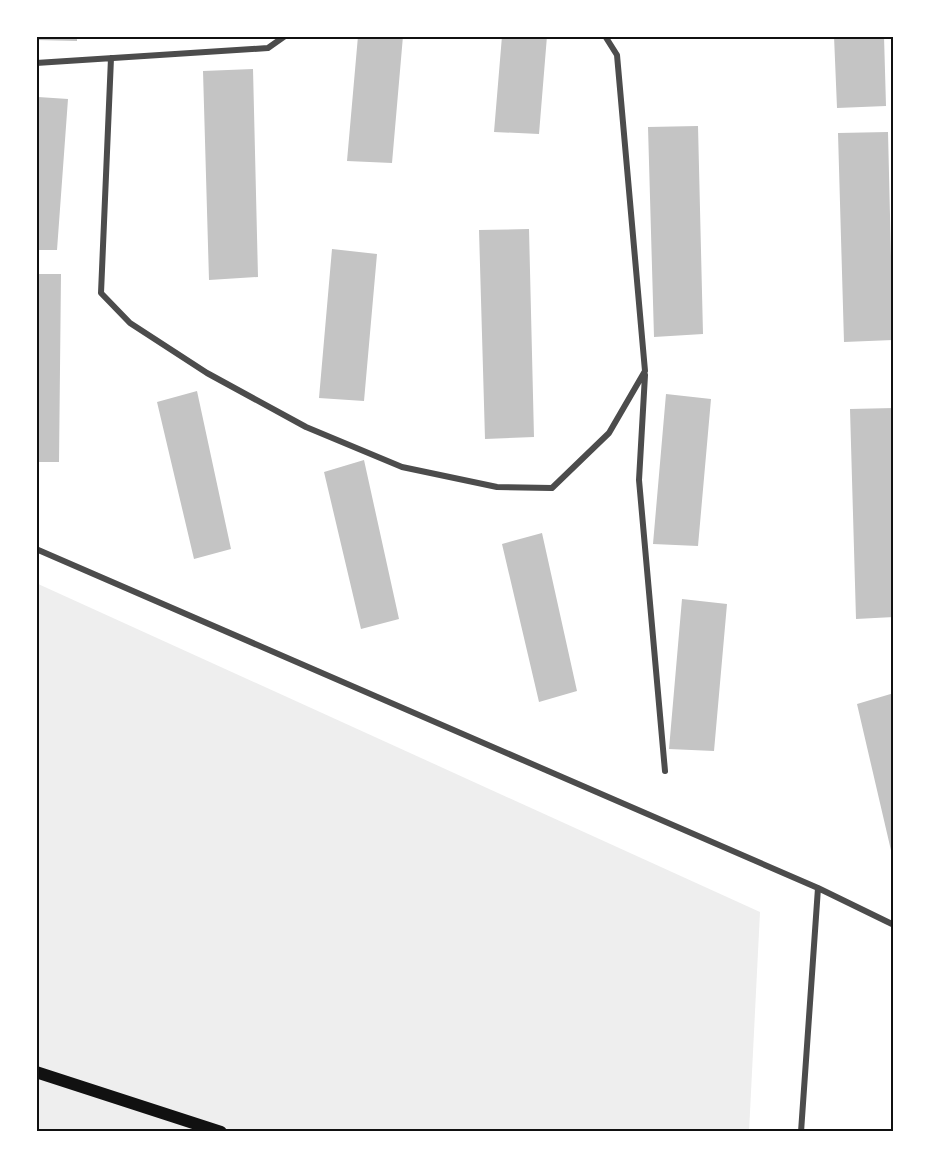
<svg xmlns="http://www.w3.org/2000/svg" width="930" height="1168" viewBox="0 0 930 1168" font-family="'Space Grotesk',sans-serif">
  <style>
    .green { fill: #eee }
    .building { fill: #c4c4c4 }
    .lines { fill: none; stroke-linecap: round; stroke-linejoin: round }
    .minor { stroke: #4c4c4c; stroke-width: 6 }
    .secondary { stroke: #111; stroke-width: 12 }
    .neatline { fill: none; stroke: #111; stroke-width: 2 }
  </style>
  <rect width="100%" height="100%" fill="#fff"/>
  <path class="green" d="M36 583 760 912 749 1132H36Z"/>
  <path class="building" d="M37 36H77V41L36 40Z
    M358 36H403L392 163 347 161Z
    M502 36H547L539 134 494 132Z
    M646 36H673V38L646 39Z
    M834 36H884L886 106 837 108Z
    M253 69 258 277 209 280 203 71Z
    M38 97 68 99 57 250H36Z
    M698 126 703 334 654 337 648 127Z
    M888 132 893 340 844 342 838 133Z
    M529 229 534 437 485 439 479 230Z
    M332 249 377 254 364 401 319 398Z
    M36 274H61L59 462H36Z
    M197 391 231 549 194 559 157 402Z
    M666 394 711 399 698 546 653 544Z
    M894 408V617L856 619 850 409Z
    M364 460 399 619 361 629 324 472Z
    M542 533 577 691 539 702 502 544Z
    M682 599 727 604 714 751 669 749Z
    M894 693V859H893L857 704Z"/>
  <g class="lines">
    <path class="minor" d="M111 58 101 293 130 323 207 373 306 427 402 467 497 487 552 488 609 433 645 371 617 55 605 36
      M36 63 268 48 285 36
      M645 375 639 480 665 771
      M36 549 818 888 894 925
      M801 1132 818 888"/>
    <path class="secondary" d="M36 1072 221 1132"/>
  </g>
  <rect width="930" height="1168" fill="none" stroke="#ffffff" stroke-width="75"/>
  <rect x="38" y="38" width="854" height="1092" class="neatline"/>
</svg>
